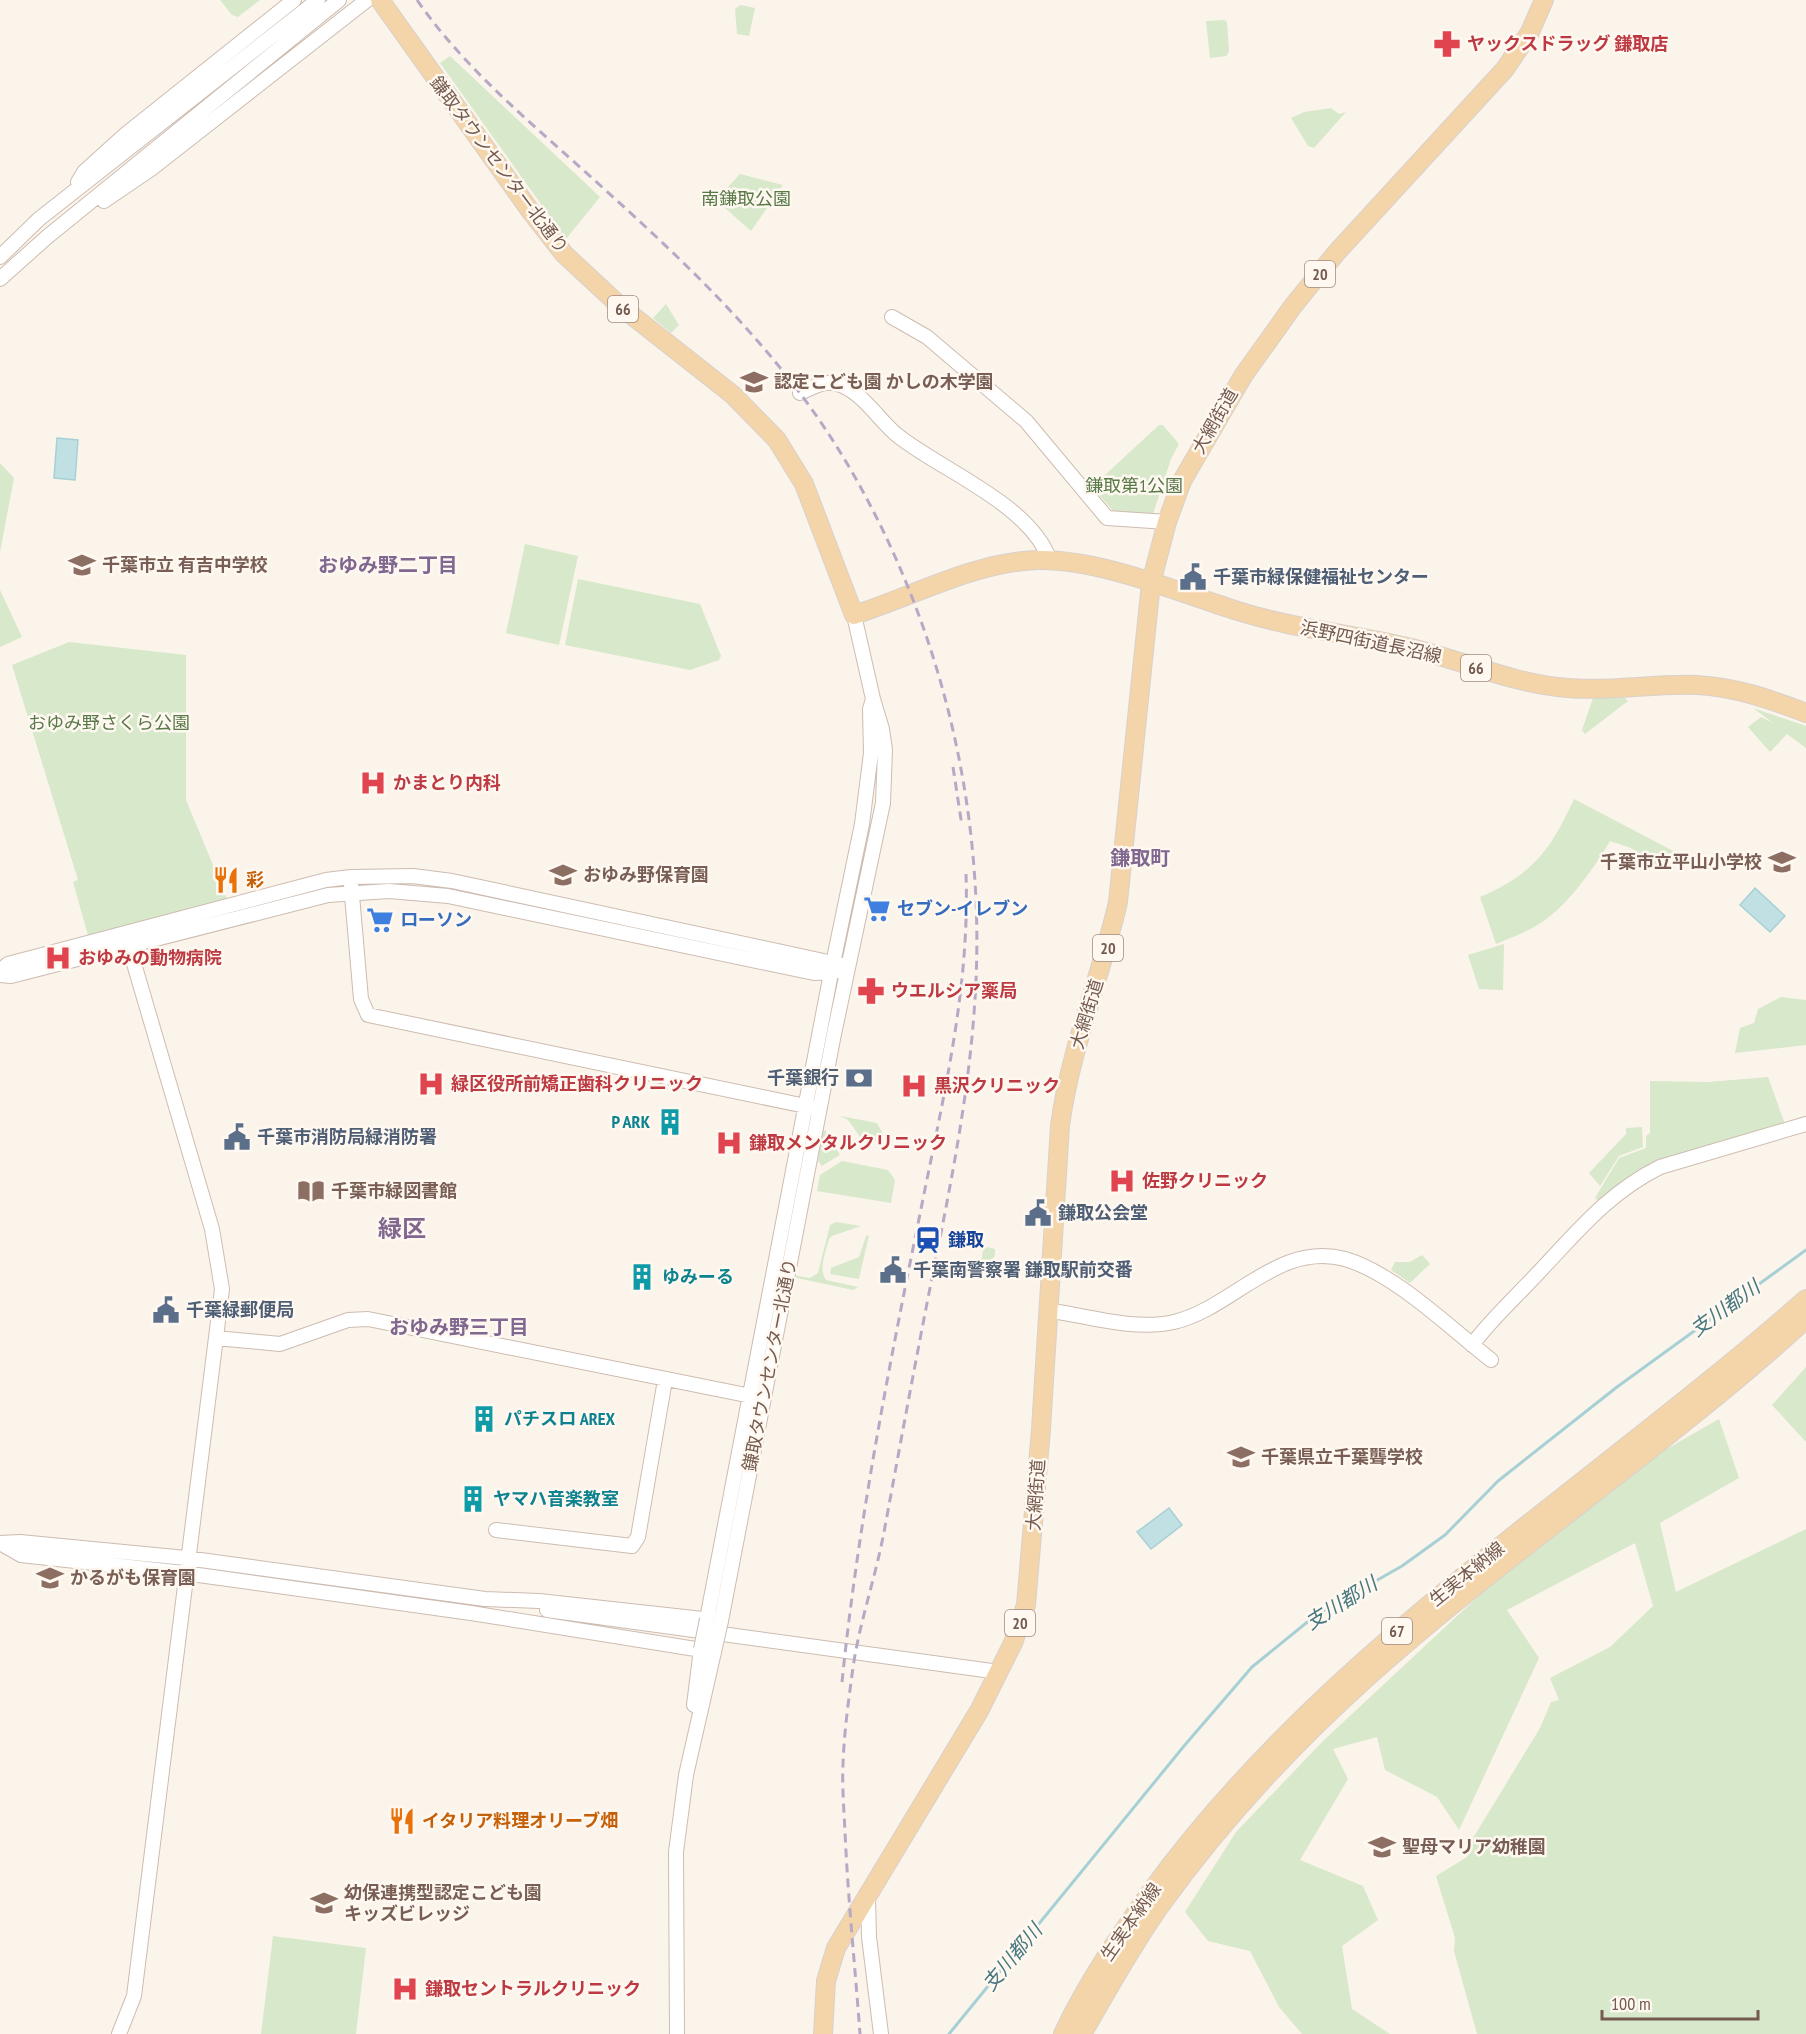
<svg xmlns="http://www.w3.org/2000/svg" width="1806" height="2034" viewBox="0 0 1806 2034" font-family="'PT Sans Narrow','Noto Sans JP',sans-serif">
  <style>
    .green { fill: #d8e8ca }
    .water { fill: #c0e0e4; stroke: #a7d0d5; stroke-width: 1.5 }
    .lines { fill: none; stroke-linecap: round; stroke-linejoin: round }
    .stream { stroke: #a7d0d5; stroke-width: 3 }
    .minor-casing { stroke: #cdbcb1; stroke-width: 16 }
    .major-casing { stroke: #d8d1ce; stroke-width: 20 }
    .minor { stroke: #fff; stroke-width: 14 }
    .major { stroke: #f4d4a9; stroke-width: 18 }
    .rail { stroke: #b7a9c5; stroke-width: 3; stroke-dasharray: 9 6; stroke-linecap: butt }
    .minor-bridge-casing { stroke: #cdbcb1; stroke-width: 16; stroke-linecap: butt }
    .minor-bridge { stroke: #fff; stroke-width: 14 }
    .labels { text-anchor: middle; stroke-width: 5; stroke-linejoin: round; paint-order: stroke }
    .shield { fill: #fef8f1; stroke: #9e8a80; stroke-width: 1.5 }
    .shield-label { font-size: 16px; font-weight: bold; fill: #755b4f }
    .health-label { font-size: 18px; font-weight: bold; fill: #be3a42; stroke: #fef8f1; text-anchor: start }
    .street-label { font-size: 18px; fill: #755b4f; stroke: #fef8f1 }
    .park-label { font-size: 18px; fill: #597948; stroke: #fef8f1 }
    .education-label { font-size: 18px; font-weight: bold; fill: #785e54; stroke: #fef8f1; text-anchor: start }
    .service-label { font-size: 18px; font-weight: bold; fill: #4e5e75; stroke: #fef8f1; text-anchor: start }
    .food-label { font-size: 18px; font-weight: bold; fill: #c56008; stroke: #fef8f1; text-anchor: start }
    .shop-label { font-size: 18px; font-weight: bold; fill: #366cbe; stroke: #fef8f1; text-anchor: start }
    .culture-label { font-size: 18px; font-weight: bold; fill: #0d838f; stroke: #fef8f1; text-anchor: start }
    .transit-label { font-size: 18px; font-weight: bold; fill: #164399; stroke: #fef8f1; text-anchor: start }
    .neighbourhood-label { font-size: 20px; font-weight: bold; fill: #806790; stroke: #fef8f1 }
    .water-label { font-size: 20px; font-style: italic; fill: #47787f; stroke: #fef8f1 }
    .district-label { font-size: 24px; font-weight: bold; fill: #806790; stroke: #fef8f1 }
  </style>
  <rect width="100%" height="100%" fill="#fbf4eb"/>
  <path class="green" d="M220 0H260L238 17 232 15Z
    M740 5 755 8 749 36 737 34 735 9Z
    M1224 20 1227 22 1229 52 1226 56 1210 58 1206 21Z
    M450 56 600 197 566 239 440 63Z
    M1331 108 1339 114 1346 112 1314 148 1308 146 1291 118 1304 112Z
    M740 174 783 185 751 231 716 200Z
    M666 304 679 325 671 333 653 318Z
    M1159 425H1163L1179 444 1171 459 1153 514 1114 512 1092 487Z
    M0 463 14 478 0 552Z
    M525 544 578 556 559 645 506 633Z
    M578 579 700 604 721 656 719 660 690 670 565 645Z
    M0 590 22 637 0 647Z
    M69 642 186 655V800L228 901 89 939 73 882 78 880 12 665Z
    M1593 698H1625L1628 701 1585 734 1582 730Z
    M1753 708 1806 726V748L1787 734 1770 752 1748 727 1761 717 1773 723Z
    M1574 799 1679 854 1655 866 1631 848 1610 841C1593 870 1564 911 1534 927 1522 934 1508 939 1496 944L1480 897C1533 874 1550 851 1574 799Z
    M1504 944 1503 990 1479 989 1468 955Z
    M1781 997 1806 1000V1045L1735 1053 1740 1028 1754 1023 1758 1009Z
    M1768 1077 1786 1127 1634 1173 1600 1202 1595 1198 1619 1158 1646 1148V1136L1650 1133V1081L1708 1082Z
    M840 1116 877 1123 883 1134 881 1139 875 1141 861 1138 848 1120Z
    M1642 1127 1643 1147 1619 1156 1600 1186 1589 1173 1626 1134V1128Z
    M825 1130 840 1155 822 1166 818 1161 821 1133Z
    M842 1161 888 1170 895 1180 891 1203 817 1191 820 1175Z
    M836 1222 861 1226 832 1236 829 1239C826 1252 818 1268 826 1280L858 1287 853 1290 792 1277V1275L810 1278 818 1273 830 1225Z
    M869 1235 859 1279 830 1274 831 1268 859 1257 866 1236Z
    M987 1247 995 1249V1253L990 1276 984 1280 979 1275 983 1250Z
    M1422 1255 1430 1264 1410 1283 1391 1270 1395 1262H1410Z
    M1806 1367V1442L1772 1405Z
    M1719 1419 1739 1478 1660 1523 1676 1592 1806 1529V2034H1477L1454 1951 1455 1938 1436 1876 1467 1857 1473 1838 1540 1728 1551 1702 1559 1700 1550 1678 1610 1647 1653 1606 1635 1543 1507 1610 1539 1658 1459 1830 1437 1797 1385 1770 1377 1737 1333 1749 1348 1779 1300 1860 1363 1886 1378 1920 1342 1946 1352 2009 1390 2034H1302L1279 2007 1250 1951 1208 1941 1185 1912 1236 1832 1323 1741 1485 1590 1663 1451Z
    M273 1936 366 1948 356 2034H261Z"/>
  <path class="water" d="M57 438 78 440 75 480 54 478Z
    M1755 888 1785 916 1770 932 1740 905Z
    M1169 1508 1182 1525 1151 1549 1137 1532Z"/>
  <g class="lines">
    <path class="stream" d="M949 2034 1184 1746 1252 1667 1316 1615 1402 1566 1445 1535 1498 1481 1617 1387 1806 1250"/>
    <defs>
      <path id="minor" d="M78 182 84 172 126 134 294 0
        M104 201 151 169 367 0
        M0 257 39 219 318 0
        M0 279 47 237 339 0
        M892 317 927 337 1026 421 1107 518 1167 522
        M800 393C815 386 827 378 843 386 865 396 879 420 897 435 940 470 1031 504 1050 561
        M351 884 361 999 368 1015 815 1108
        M0 971 8 964 326 880 351 877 413 876 452 881 842 965
        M0 975 11 976 328 895 389 891 448 896 814 973 838 971
        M1047 1310C1087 1316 1134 1331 1174 1322 1233 1308 1278 1241 1345 1259 1394 1273 1450 1328 1491 1360
        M216 1338 280 1344 348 1320 368 1319 756 1397
        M1472 1345C1492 1318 1516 1297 1538 1273 1577 1232 1608 1193 1660 1167L1806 1124
        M496 1530 632 1546 638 1537 665 1380
        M0 1543 20 1542 186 1558 485 1599 539 1601 721 1621 834 1034 883 803 885 750 882 729 873 699 854 615
        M0 1543 21 1555 184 1573 471 1613 714 1652 686 1775 676 1852 677 2034
        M547 1610 999 1672
        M707 1619 831 973 862 824 871 753 870 709 873 699
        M694 1705 701 1649
        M868 1899 869 1937 881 2034
        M119 2034 134 1996 222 1289 212 1229 125 933"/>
      <path id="major" d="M380 0 529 209 564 254 620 306 733 395 777 440 804 484 854 615C914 596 974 562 1038 560 1101 559 1177 592 1238 611 1294 629 1354 634 1411 648 1464 661 1514 684 1568 688 1611 692 1654 683 1697 685 1735 687 1770 699 1806 713
        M823 2034 826 1981 836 1948 979 1711 1013 1643 1026 1605 1041 1429 1060 1126C1070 1049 1101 977 1118 902L1151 583 1167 522 1182 481 1243 376 1293 306 1337 252 1505 69 1530 32 1544 0
        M1063 2034C1087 1983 1119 1936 1152 1890 1327 1650 1586 1493 1806 1299
        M1082 2034C1107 1991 1131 1947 1160 1906 1219 1824 1288 1749 1363 1681 1505 1553 1665 1448 1806 1319"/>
    </defs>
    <use href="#minor" class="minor-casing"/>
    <use href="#major" class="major-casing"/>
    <use href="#minor" class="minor"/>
    <use href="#major" class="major"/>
    <path class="rail" d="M417 0C462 65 523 116 582 169 680 257 776 345 845 460 941 621 987 812 975 999 969 1097 949 1193 930 1288 914 1369 899 1451 884 1532 875 1580 858 1626 852 1675 848 1704 844 1735 843 1764 842 1787 844 1810 845 1832 848 1899 855 1966 860 2034
      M953 767 962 826
      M842 1682C858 1524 889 1366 921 1209 943 1098 970 989 966 874"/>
    <defs>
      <path id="minor-bridge" d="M701 1649 707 1619
        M714 1652 721 1621"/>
    </defs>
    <use href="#minor-bridge" class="minor-bridge-casing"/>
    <use href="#minor-bridge" class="minor-bridge"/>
  </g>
  <defs>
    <symbol id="pharmacy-bare" viewBox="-9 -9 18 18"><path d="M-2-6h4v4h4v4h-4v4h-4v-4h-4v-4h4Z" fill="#e0444e" stroke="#fef8f1" stroke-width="2.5" paint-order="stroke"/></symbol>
    <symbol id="school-bare" viewBox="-9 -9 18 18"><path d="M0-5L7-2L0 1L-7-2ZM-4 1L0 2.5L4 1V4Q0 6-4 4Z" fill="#8d6e63" stroke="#fef8f1" stroke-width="2.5" paint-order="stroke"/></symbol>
    <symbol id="civic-bare" viewBox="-9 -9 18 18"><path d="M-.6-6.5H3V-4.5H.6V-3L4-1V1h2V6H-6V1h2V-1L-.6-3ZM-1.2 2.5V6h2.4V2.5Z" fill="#5c6f8a" stroke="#fef8f1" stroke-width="2.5" paint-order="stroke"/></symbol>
    <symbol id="hospital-bare" viewBox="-9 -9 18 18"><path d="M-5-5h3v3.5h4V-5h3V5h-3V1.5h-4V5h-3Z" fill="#e0444e" stroke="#fef8f1" stroke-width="2.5" paint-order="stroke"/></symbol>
    <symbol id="restaurant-bare" viewBox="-9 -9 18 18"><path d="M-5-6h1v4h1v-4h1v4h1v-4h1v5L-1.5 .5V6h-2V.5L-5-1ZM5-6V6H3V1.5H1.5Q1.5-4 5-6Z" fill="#e8710a" stroke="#fef8f1" stroke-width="2.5" paint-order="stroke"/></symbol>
    <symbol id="supermarket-bare" viewBox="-9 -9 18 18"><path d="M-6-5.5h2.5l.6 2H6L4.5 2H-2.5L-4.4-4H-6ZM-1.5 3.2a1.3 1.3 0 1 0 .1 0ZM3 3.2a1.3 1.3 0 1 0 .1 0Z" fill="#3f7fe0" stroke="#fef8f1" stroke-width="2.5" paint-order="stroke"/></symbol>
    <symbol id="bank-bare" viewBox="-9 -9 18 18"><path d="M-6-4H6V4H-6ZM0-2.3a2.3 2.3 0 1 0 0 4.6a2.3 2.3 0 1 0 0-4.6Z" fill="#5c6f8a" stroke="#fef8f1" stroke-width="2.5" paint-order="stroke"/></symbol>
    <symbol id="building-bare" viewBox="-9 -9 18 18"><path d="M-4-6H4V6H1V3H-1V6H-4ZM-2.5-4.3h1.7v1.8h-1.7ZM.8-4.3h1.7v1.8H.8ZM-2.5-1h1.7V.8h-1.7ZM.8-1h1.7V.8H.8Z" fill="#0f9aa8" stroke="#fef8f1" stroke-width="2.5" paint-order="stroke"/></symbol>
    <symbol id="library-bare" viewBox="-9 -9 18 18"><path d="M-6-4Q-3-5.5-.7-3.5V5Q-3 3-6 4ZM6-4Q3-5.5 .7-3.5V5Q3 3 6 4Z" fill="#8d6e63" stroke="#fef8f1" stroke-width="2.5" paint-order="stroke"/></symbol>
    <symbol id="station-bare" viewBox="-9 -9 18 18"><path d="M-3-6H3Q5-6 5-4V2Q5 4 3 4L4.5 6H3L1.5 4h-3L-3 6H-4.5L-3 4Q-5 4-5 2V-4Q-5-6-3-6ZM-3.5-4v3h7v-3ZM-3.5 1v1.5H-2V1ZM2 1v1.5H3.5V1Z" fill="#1a4fb4" stroke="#fef8f1" stroke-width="2.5" paint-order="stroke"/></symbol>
  </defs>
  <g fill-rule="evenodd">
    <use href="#pharmacy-bare" x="1428" y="25" width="38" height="38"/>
    <use href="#school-bare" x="735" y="363" width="38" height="38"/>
    <use href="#school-bare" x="63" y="546" width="38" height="38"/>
    <use href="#civic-bare" x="1174" y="558" width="38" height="38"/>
    <use href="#hospital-bare" x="354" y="764" width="38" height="38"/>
    <use href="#school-bare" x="1763" y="843" width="38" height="38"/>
    <use href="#school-bare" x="544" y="856" width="38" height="38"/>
    <use href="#restaurant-bare" x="207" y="861" width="38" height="38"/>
    <use href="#supermarket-bare" x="858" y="890" width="38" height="38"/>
    <use href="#supermarket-bare" x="361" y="901" width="38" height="38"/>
    <use href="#hospital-bare" x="39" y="939" width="38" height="38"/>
    <use href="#pharmacy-bare" x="852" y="972" width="38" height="38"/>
    <use href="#bank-bare" x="840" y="1059" width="38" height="38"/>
    <use href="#hospital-bare" x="412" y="1065" width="38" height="38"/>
    <use href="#hospital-bare" x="895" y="1067" width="38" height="38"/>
    <use href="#building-bare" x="651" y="1103" width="38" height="38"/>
    <use href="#civic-bare" x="218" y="1118" width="38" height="38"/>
    <use href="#hospital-bare" x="710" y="1124" width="38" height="38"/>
    <use href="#hospital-bare" x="1103" y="1162" width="38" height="38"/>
    <use href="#library-bare" x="292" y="1172" width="38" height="38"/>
    <use href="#civic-bare" x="1019" y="1194" width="38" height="38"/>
    <use href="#station-bare" x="909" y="1221" width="38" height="38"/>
    <use href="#civic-bare" x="874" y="1251" width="38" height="38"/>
    <use href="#building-bare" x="623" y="1258" width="38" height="38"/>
    <use href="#civic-bare" x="147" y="1291" width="38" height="38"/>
    <use href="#building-bare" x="465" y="1400" width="38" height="38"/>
    <use href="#school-bare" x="1222" y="1438" width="38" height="38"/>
    <use href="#building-bare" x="454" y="1480" width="38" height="38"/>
    <use href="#school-bare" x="31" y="1559" width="38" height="38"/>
    <use href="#restaurant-bare" x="383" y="1802" width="38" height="38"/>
    <use href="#school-bare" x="1363" y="1828" width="38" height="38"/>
    <use href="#school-bare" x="305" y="1884" width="38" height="38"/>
    <use href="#hospital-bare" x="386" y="1970" width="38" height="38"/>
  </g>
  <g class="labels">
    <g class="shield">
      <rect x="1305" y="261" width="30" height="26" rx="4.5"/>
      <rect x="608" y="296" width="30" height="26" rx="4.5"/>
      <rect x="1461" y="655" width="30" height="26" rx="4.5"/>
      <rect x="1093" y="935" width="30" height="26" rx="4.5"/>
      <rect x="1005" y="1610" width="30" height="26" rx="4.5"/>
      <rect x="1382" y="1618" width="30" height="26" rx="4.5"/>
    </g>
    <g class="shield-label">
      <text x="1320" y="280">20</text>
      <text x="623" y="315">66</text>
      <text x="1476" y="674">66</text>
      <text x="1108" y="954">20</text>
      <text x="1020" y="1629">20</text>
      <text x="1397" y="1637">67</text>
    </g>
    <g class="health-label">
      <text x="1467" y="50">ヤックスドラッグ 鎌取店</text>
      <text x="393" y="789">かまとり内科</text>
      <text x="78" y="964">おゆみの動物病院</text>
      <text x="891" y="997">ウエルシア薬局</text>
      <text x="451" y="1090">緑区役所前矯正歯科クリニック</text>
      <text x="934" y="1092">黒沢クリニック</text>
      <text x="749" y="1149">鎌取メンタルクリニック</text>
      <text x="1142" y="1187">佐野クリニック</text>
      <text x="425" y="1995">鎌取セントラルクリニック</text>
    </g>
    <g class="street-label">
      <text transform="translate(499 165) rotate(53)" y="6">鎌取タウンセンター北通り</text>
      <text transform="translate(1215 421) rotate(-60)" y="6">大網街道</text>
      <text transform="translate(1371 642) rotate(12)" y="6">浜野四街道長沼線</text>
      <text transform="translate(1087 1014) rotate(-73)" y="6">大網街道</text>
      <text transform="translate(770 1365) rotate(-79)" y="6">鎌取タウンセンター北通り</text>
      <text transform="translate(1036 1495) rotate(-86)" y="6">大網街道</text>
      <text transform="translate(1467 1574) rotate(-39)" y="6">生実本納線</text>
      <text transform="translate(1131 1922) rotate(-55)" y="6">生実本納線</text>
    </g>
    <g class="park-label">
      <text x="746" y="205">南鎌取公園</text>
      <text x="1134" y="492">鎌取第1公園</text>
      <text x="109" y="729">おゆみ野さくら公園</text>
    </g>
    <g class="education-label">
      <text x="774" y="388">認定こども園 かしの木学園</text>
      <text x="102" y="571">千葉市立 有吉中学校</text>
      <text x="1762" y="868" text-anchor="end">千葉市立平山小学校</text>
      <text x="583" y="881">おゆみ野保育園</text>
      <text x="331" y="1197">千葉市緑図書館</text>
      <text x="1261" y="1463">千葉県立千葉聾学校</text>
      <text x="70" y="1584">かるがも保育園</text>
      <text x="1402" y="1853">聖母マリア幼稚園</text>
      <text x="344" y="1899">幼保連携型認定こども園<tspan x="344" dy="21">キッズビレッジ</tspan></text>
    </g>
    <g class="service-label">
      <text x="1213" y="583">千葉市緑保健福祉センター</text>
      <text x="839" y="1084" text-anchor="end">千葉銀行</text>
      <text x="257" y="1143">千葉市消防局緑消防署</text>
      <text x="1058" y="1219">鎌取公会堂</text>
      <text x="913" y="1276">千葉南警察署 鎌取駅前交番</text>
      <text x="186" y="1316">千葉緑郵便局</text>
    </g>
    <g class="food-label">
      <text x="246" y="886">彩</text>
      <text x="422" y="1827">イタリア料理オリーブ畑</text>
    </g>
    <g class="shop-label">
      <text x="897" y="915">セブン-イレブン</text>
      <text x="400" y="926">ローソン</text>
    </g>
    <g class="culture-label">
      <text x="650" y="1128" text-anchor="end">P ARK</text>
      <text x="662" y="1283">ゆみーる</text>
      <text x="504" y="1425">パチスロ AREX</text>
      <text x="493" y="1505">ヤマハ音楽教室</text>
    </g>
    <g class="transit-label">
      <text x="948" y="1246">鎌取</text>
    </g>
    <g class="neighbourhood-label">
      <text x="388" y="572">おゆみ野二丁目</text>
      <text x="1140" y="865">鎌取町</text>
      <text x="459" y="1334">おゆみ野三丁目</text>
    </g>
    <g class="water-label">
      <text transform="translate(1725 1308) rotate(-36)" y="7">支川都川</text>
      <text transform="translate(1341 1603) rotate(-32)" y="7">支川都川</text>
      <text transform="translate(1012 1957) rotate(-50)" y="7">支川都川</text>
    </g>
    <g class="district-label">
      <text x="402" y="1237">緑区</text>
    </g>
  </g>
  <path d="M1602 2010v9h156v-9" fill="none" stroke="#755b4f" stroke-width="3"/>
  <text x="1611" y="2010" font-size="18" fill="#755b4f" stroke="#fef8f1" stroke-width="4.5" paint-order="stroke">100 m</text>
</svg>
